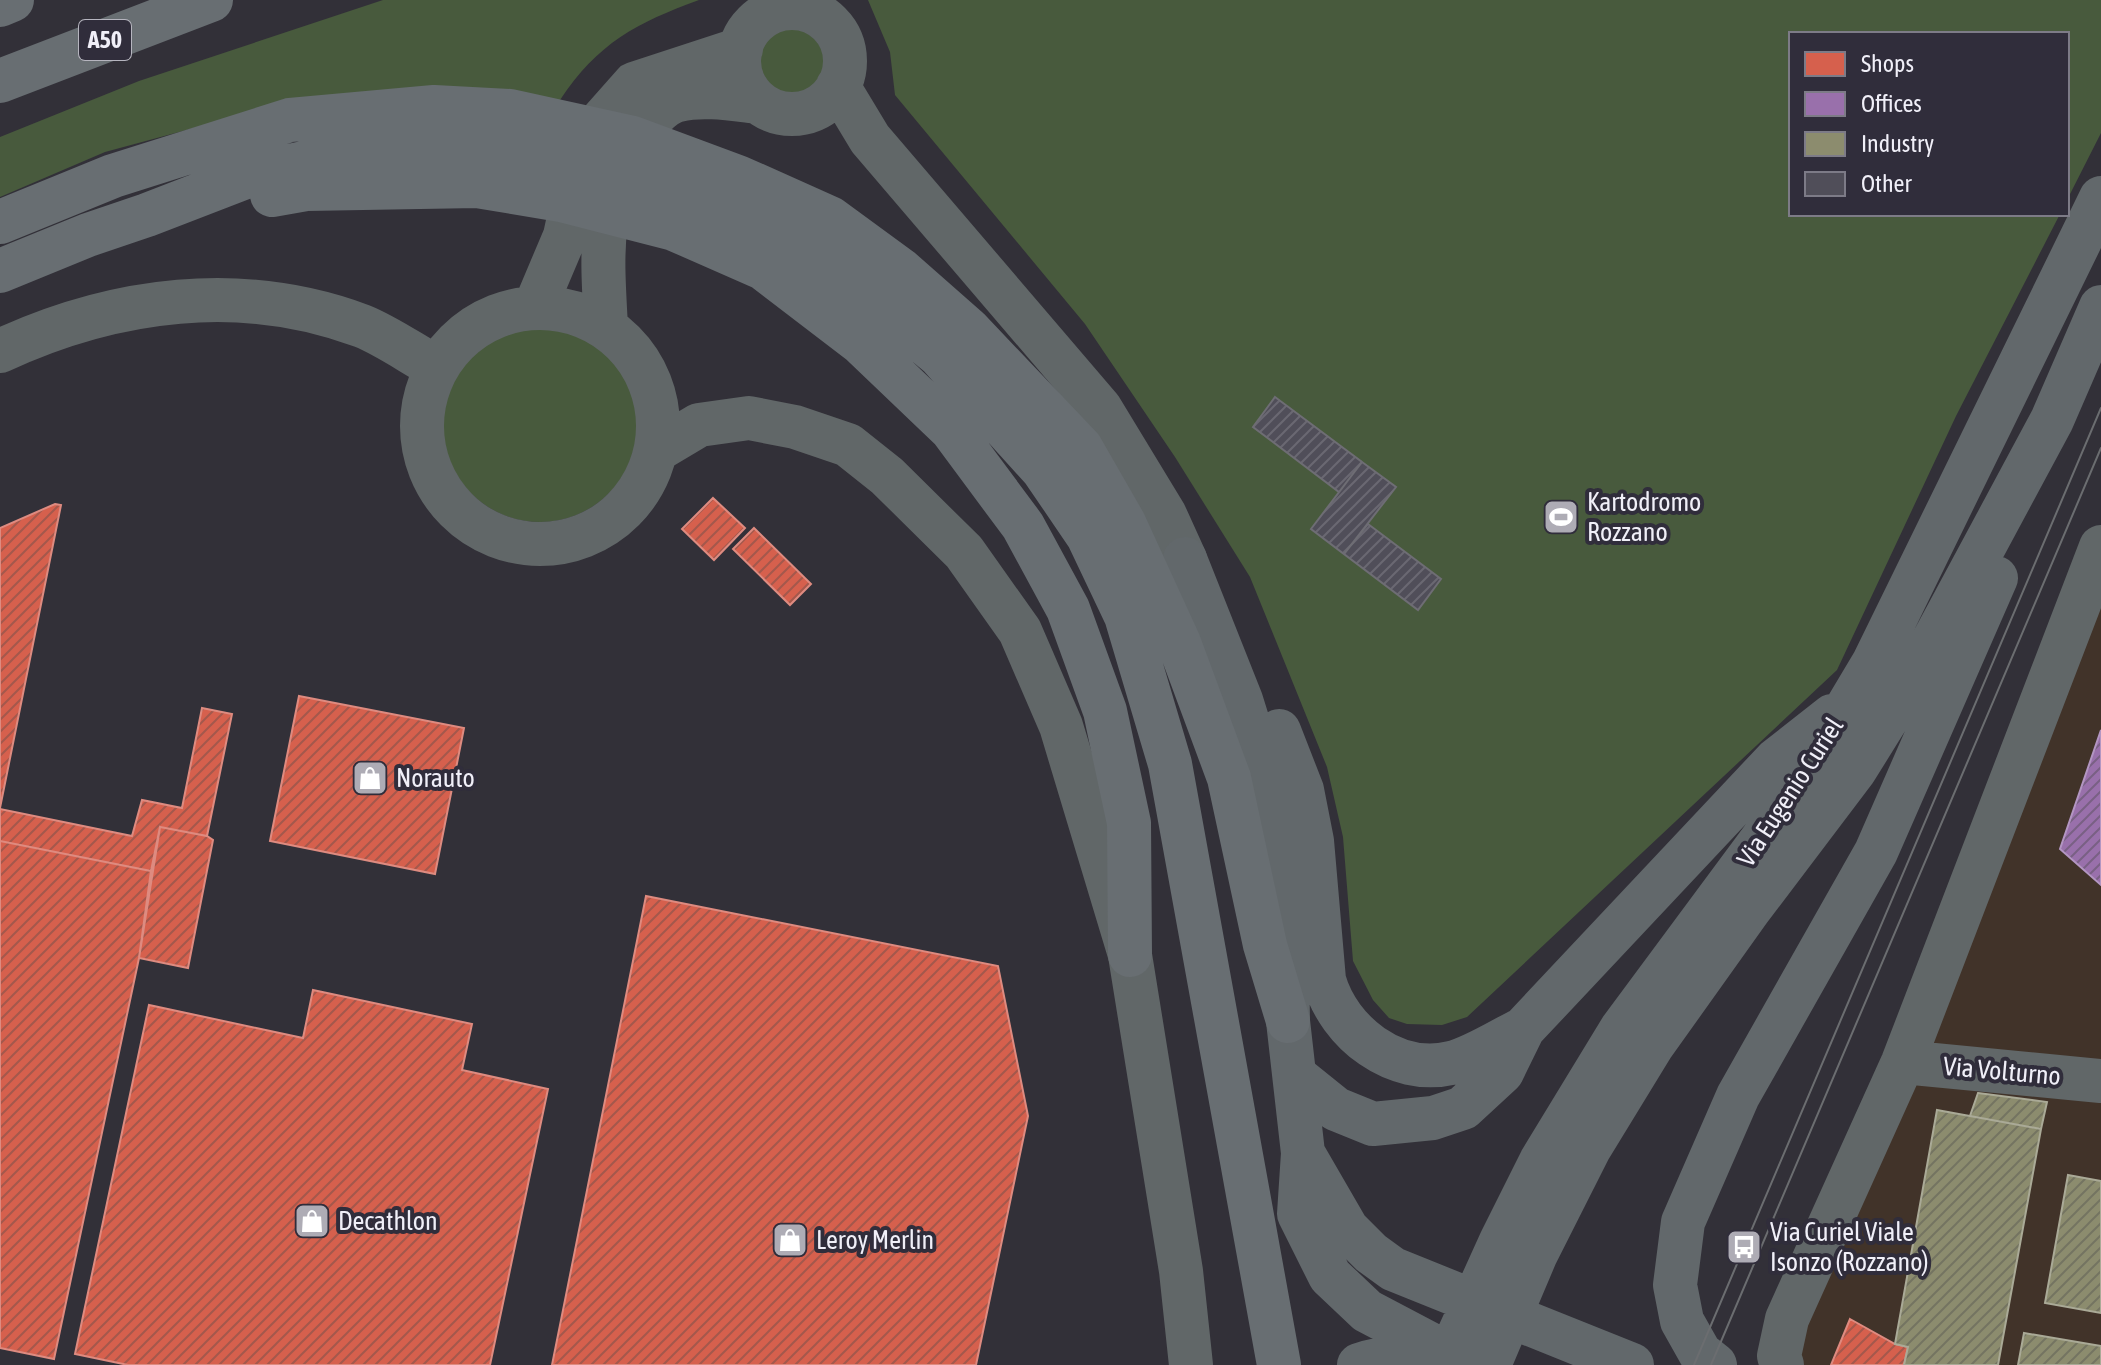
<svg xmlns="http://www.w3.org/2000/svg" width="2101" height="1365" viewBox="0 0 2101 1365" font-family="'Asap Condensed',sans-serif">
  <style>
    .industrial { fill: #413329 }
    .grass { fill: #485a3d }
    .shops { fill: url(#shops-hatch); stroke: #de8b80; stroke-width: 2 }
    .offices { fill: url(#offices-hatch); stroke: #b396c2; stroke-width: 2 }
    .industry { fill: url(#industry-hatch); stroke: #aaaa97; stroke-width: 2 }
    .building { fill: url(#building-hatch); stroke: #6e6d74; stroke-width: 2 }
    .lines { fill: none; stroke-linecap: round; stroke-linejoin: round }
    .minor { stroke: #616768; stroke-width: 44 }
    .major { stroke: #62686b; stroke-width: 44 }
    .highway { stroke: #686e72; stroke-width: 44 }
    .tram { stroke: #6b6d70; stroke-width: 2 }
    .labels { text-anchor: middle; stroke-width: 8; stroke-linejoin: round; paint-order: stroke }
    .shield { fill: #302d3b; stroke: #b6b5bf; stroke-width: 2 }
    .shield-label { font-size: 24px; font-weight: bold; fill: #f0eff8 }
    .poi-label { font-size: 26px; fill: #f0eff8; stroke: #302d3b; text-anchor: start }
    .street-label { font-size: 26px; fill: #f0eff8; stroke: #302d3b }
  </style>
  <defs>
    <pattern id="shops-hatch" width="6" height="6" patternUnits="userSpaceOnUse" patternTransform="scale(2)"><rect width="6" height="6" fill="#d6604d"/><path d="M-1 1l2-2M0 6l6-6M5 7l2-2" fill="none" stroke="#a4584c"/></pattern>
    <pattern id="offices-hatch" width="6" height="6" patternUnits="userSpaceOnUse" patternTransform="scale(2)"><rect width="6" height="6" fill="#9970ab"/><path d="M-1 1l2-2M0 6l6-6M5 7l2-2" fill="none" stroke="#796084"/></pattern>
    <pattern id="industry-hatch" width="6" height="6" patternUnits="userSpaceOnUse" patternTransform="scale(2)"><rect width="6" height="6" fill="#8c8c6e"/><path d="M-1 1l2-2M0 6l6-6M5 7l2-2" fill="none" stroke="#747461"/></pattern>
    <pattern id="building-hatch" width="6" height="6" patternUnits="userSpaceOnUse" patternTransform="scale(2)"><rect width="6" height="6" fill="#504e59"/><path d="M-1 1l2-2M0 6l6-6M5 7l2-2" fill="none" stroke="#6a6872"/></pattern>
  </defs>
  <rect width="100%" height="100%" fill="#323038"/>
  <path class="industrial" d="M2101 566V1365H1782Z"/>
  <path class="grass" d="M383 0H699C636 23 598 43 560 100L283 104 105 152 0 197V137L139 81Z
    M868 0H2101V133L2067 200V34H1791V214H2060L1956 416 1837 670 1467 1017 1442 1025 1407 1024 1389 1018 1373 1000 1353 961 1343 837 1327 767 1250 577 1175 457 1085 324 895 95 890 52Z
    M758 62a33 33 0 1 1 66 0a33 33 0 1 1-66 0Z
    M443 425a97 97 0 1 1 194 0a97 97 0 1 1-194 0Z"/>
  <path class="shops" d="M713 498 745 528 714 560 682 529Z
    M55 504 61 505 0 808V528Z
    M754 528 811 584 790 605 733 549Z
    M299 696 464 728 435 874 270 841Z
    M202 708 232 714 207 836 160 827 151 871 0 841V809L132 836 142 800 182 808Z
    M160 827 207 836 213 840 188 968 139 958Z
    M0 841 151 871 139 958 54 1359 0 1348Z
    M646 896 998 966 1028 1116 976 1365H552Z
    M313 990 472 1024 462 1070 548 1089 490 1365H128L75 1354 149 1005 303 1038Z
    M1850 1319 1895 1344 1908 1347 1904 1365H1831Z"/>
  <path class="offices" d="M2101 730V885L2060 849Z"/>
  <path class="industry" d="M1978 1093 2047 1102 2041 1129 1970 1116Z
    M1937 1110 2041 1129 1998 1365H1904L1908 1347 1895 1344Z
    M2068 1175 2101 1181V1313L2045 1303Z
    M2024 1333 2101 1346V1365H2018Z"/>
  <path class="building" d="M1275 397 1362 462 1339 492 1253 427Z
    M1362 462 1396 487 1344 554 1311 529Z
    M1368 524 1441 579 1418 610 1344 554Z"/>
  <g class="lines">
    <path class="minor" d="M739 61a53 53 0 1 1 106 0a53 53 0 1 1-106 0Z
      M838 86 870 139 1100 408 1165 515 1185 559
      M535 307 565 236 578 176 603 119 634 84 741 49
      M422 426a118 118 0 1 1 236 0a118 118 0 1 1-236 0Z
      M606 327C602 252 597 204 638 137 647 123 661 105 678 100 703 94 732 99 758 102
      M0 351C114 298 242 281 362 326 387 336 412 354 436 367
      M657 450 699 425 749 418 795 427 848 445 887 476 964 552 1020 631 1061 726 1130 955 1181 1271 1191 1365
      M1903 1062 2101 1081
      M1782 1365 1779 1356 1787 1319 1903 1062 2101 547"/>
    <path class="major" d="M1185 559 1241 700 1274 806 1285 852 1288 1021 1303 1153 1299 1214 1330 1276 1367 1311 1460 1360
      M1279 731 1302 790 1312 841 1324 980C1339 1033 1395 1076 1451 1063 1473 1058 1502 1039 1523 1029
      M1295 1076 1336 1109 1373 1124 1433 1118 1463 1108 1502 1072 1523 1029 1776 760 1832 716
      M1303 1153 1347 1229 1371 1253 1393 1269 1632 1365
      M1359 1365C1390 1354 1421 1357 1453 1359
      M1445 1365 1501 1241 1541 1161 1622 1028 1794 796 1874 662 2101 198
      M1489 1365 1536 1254 1589 1149 1652 1046 1749 910 1855 770 1922 662 2052 420 2101 307
      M1715 1365 1700 1353 1682 1321 1675 1285 1683 1222 1738 1096 1876 852 1996 578"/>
    <path class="highway" d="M0 5 12 0
      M0 81 211 0
      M272 195 306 189 477 186 561 200 674 229 763 268 861 343 951 429 1023 526 1068 609 1105 711 1129 823 1130 955
      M0 222 113 176 290 120 434 107 510 111 633 138 738 177 830 218 901 270 968 329 1081 448 1124 523 1179 643 1229 778 1265 945 1288 1021
      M0 271 88 235 147 215 253 174 359 151 488 150 573 161 680 191 747 218 850 281 939 355 1043 470 1088 536 1126 616 1170 764 1279 1365"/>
    <path class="tram" d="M1694 1365 2101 408
      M1711 1365 2101 448"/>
  </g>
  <defs>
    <symbol id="stadium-square" viewBox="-11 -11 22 22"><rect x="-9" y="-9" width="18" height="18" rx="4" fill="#aeacb5" stroke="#302d3b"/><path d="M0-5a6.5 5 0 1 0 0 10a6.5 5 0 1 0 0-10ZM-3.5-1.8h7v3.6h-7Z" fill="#fff"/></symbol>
    <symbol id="shop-square" viewBox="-11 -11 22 22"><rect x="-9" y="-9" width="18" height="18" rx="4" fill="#aeacb5" stroke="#302d3b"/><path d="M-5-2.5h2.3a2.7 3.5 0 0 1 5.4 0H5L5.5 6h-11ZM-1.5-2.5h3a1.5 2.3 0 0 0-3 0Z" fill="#fff"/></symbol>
    <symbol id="bus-square" viewBox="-11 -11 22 22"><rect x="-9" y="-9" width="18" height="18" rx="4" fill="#aeacb5" stroke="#302d3b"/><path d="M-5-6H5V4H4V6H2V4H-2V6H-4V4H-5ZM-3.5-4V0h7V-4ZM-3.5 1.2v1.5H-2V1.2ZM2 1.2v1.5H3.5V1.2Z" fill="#fff"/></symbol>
  </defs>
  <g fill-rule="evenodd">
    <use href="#stadium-square" x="1541" y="497" width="40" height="40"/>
    <use href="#shop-square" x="350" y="758" width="40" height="40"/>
    <use href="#shop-square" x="292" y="1201" width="40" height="40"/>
    <use href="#shop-square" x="770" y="1220" width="40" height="40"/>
    <use href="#bus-square" x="1724" y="1227" width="40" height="40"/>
  </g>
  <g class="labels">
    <rect class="shield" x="79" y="20" width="52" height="40" rx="6"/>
    <g class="shield-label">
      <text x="105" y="48">A50</text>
    </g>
    <g class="poi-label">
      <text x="1587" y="511">Kartodromo<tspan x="1587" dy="30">Rozzano</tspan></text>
      <text x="396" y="787">Norauto</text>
      <text x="338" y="1230">Decathlon</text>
      <text x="1770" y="1241">Via Curiel Viale<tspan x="1770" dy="30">Isonzo (Rozzano)</tspan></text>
      <text x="816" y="1249">Leroy Merlin</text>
    </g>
    <g class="street-label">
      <text transform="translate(1790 792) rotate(-57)" y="9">Via Eugenio Curiel</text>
      <text transform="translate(2002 1071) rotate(5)" y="9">Via Volturno</text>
    </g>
  </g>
  <rect x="1789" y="32" width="280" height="184" fill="#302d3b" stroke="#7d7b87" stroke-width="2"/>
  <rect x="1805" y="52" width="40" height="24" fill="#d6604d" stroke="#7d7b87" stroke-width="2"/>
  <text x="1861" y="72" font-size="24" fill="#f0eff8">Shops</text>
  <rect x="1805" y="92" width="40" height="24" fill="#9970ab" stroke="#7d7b87" stroke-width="2"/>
  <text x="1861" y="112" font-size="24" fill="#f0eff8">Offices</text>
  <rect x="1805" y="132" width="40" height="24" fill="#8c8c6e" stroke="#7d7b87" stroke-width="2"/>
  <text x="1861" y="152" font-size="24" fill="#f0eff8">Industry</text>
  <rect x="1805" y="172" width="40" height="24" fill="#504e59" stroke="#7d7b87" stroke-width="2"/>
  <text x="1861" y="192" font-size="24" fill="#f0eff8">Other</text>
</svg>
